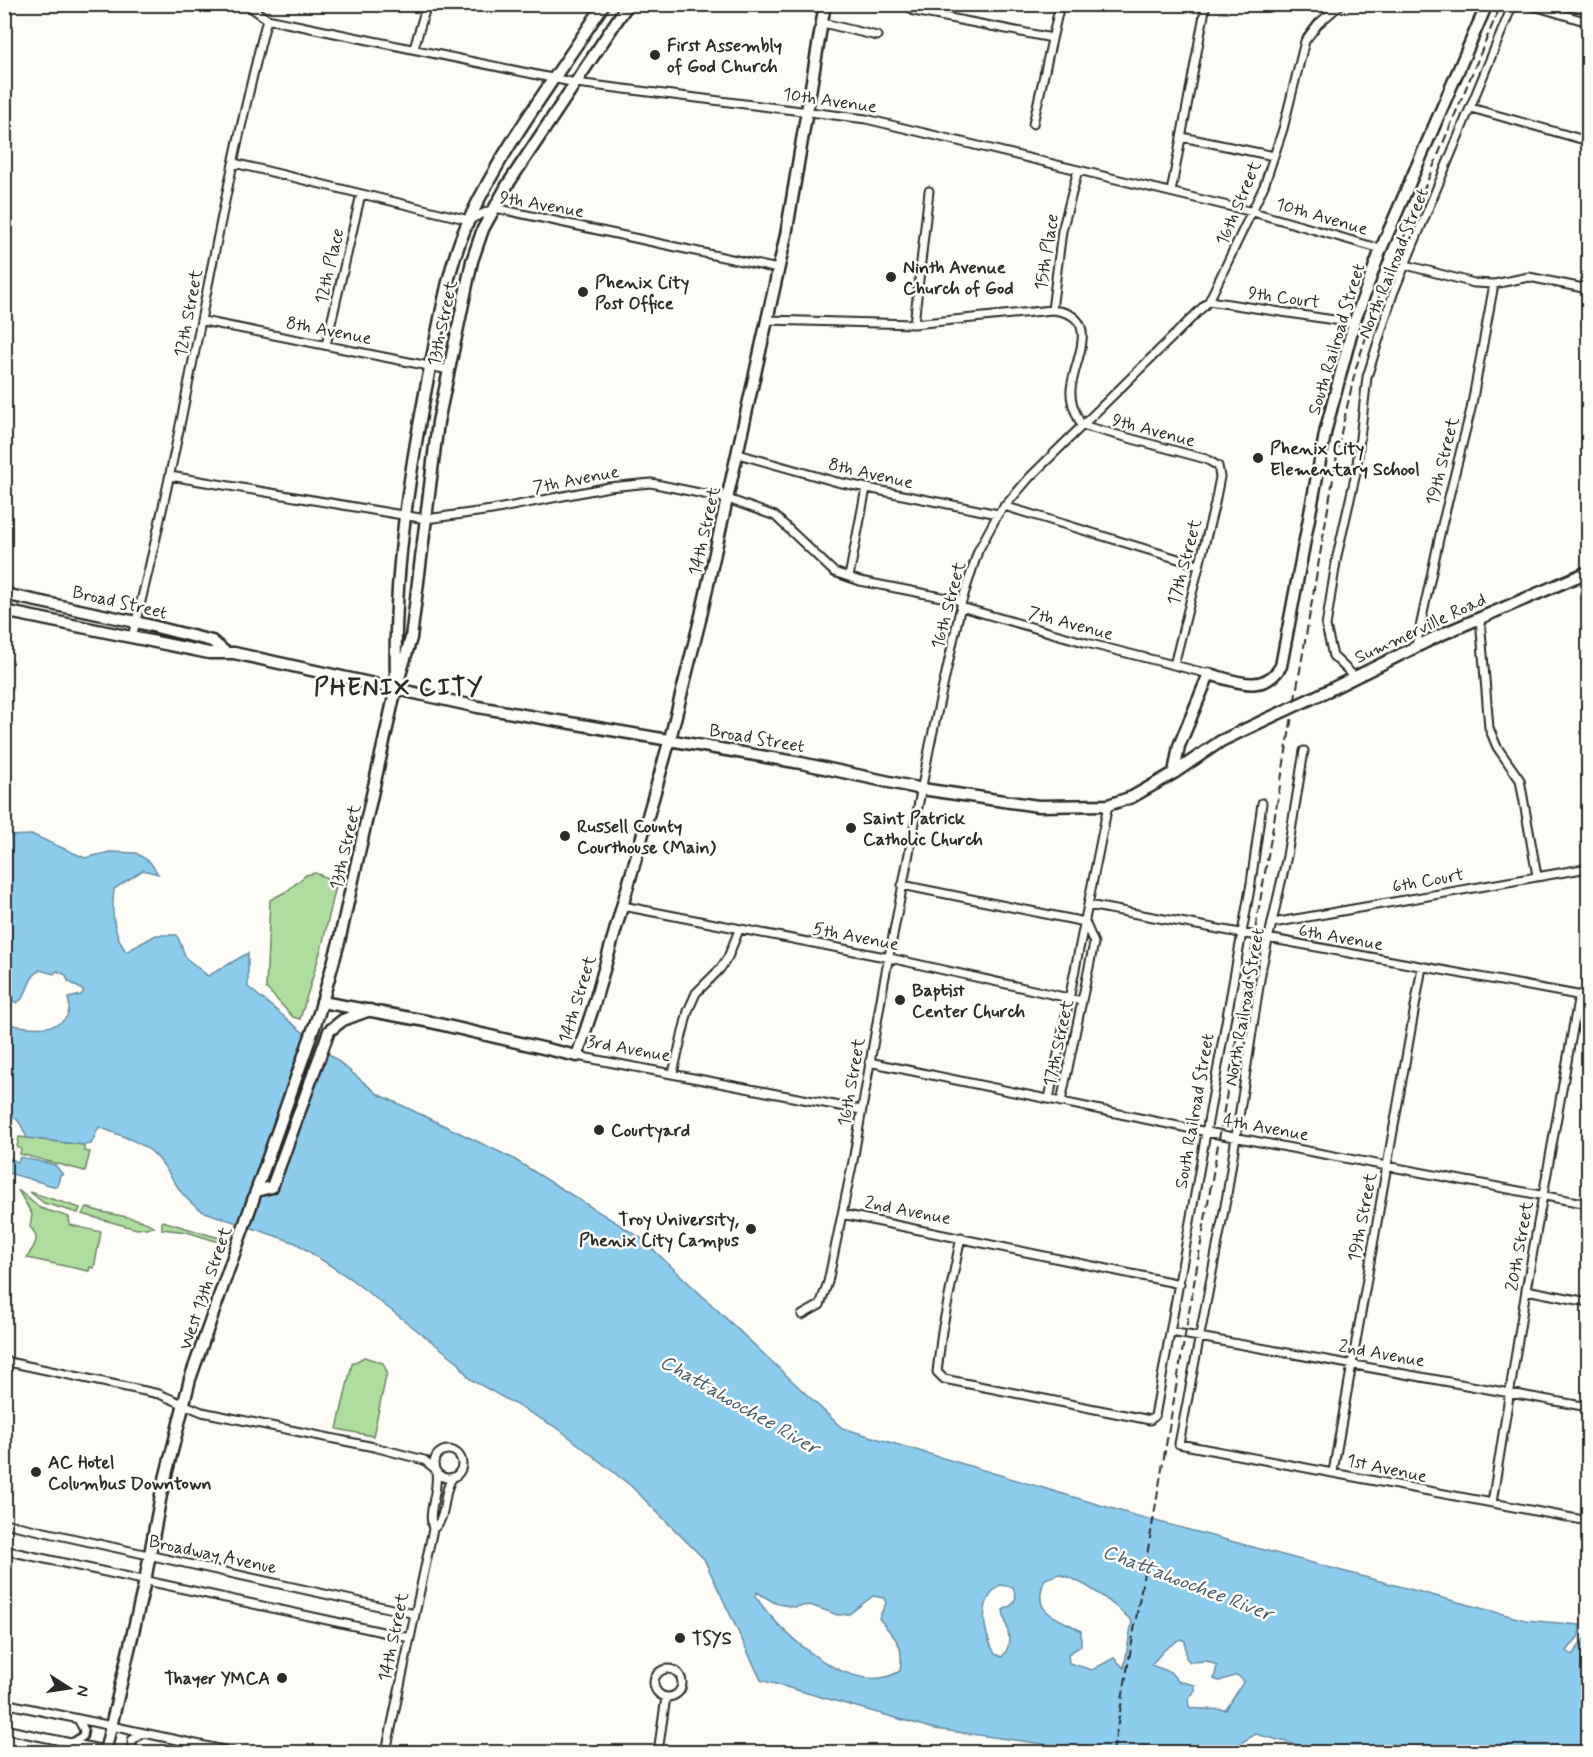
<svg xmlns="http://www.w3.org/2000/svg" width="1593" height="1757" viewBox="0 0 1593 1757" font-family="Mynerve,sans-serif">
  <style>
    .green { fill: #aede9e; stroke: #6c8464; stroke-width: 1.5 }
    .water { fill: #8eccee; stroke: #668ca0; stroke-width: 1.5; fill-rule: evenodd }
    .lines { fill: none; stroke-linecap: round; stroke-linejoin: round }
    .street-casing { stroke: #2b2b2b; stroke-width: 11 }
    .secondary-casing { stroke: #2b2b2b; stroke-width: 15 }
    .primary-casing { stroke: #2b2b2b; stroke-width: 15 }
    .street { stroke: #fdfcf7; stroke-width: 7 }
    .secondary { stroke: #fdfcf7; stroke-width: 10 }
    .primary { stroke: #fdfcf7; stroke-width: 10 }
    .rail { stroke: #2b2b2b; stroke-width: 2; stroke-dasharray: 9 4.5; stroke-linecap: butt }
    .secondary-bridge-casing { stroke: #2b2b2b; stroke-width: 15; stroke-linecap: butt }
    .secondary-bridge { stroke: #fdfcf7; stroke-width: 10 }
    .poi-dot { fill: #2b2b2b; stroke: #fdfcf7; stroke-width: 2 }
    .labels { text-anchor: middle; stroke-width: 5; stroke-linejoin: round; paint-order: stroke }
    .poi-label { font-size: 18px; font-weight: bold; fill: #2b2b2b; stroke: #fdfcf7; text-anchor: start }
    .street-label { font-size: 18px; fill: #2b2b2b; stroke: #fdfcf7 }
    .water-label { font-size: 20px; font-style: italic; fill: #495b66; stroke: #fdfcf7 }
    .district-label { font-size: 24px; font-weight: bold; letter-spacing: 1.5px; fill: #2b2b2b; stroke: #fdfcf7 }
  </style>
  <rect width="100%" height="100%" fill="#fdfcf7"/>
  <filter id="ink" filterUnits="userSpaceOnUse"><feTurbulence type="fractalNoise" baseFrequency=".0167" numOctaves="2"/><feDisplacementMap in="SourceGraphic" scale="12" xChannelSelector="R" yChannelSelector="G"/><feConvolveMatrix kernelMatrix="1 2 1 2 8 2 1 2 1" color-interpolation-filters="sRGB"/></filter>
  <g filter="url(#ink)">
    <path class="green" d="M315 873 337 882 322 946 300 1019 293 1017 266 988 270 900 287 891 306 875Z
      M19 1137 84 1145V1151L90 1152 85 1171 20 1154 21 1149 17 1147Z
      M18 1190 40 1208 69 1217 70 1225 101 1232 94 1268 90 1267 89 1271 27 1258C32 1247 43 1240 30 1227L32 1214Z
      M30 1192 80 1208 78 1213 44 1203Z
      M87 1207C105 1216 139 1215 154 1227L137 1229 82 1214Z
      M162 1221 223 1239 222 1243 187 1232 162 1229Z
      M364 1357 383 1363 387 1372 373 1436 337 1429 352 1364Z"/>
    <path class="water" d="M33 835 85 858 110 852 136 853 150 862 158 874 143 870 114 889C111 913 113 932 126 952L156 935H177L186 958 208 976 248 953V987L378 1094 512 1158 641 1238 842 1428 1137 1516 1525 1620 1580 1625 1579 1636 1567 1651 1572 1655 1584 1639 1588 1640V1752H1324L1256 1734 1225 1752H1122L1058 1746 935 1729 761 1680 704 1559 631 1486 559 1429 470 1379 457 1361 348 1277 296 1243 202 1211C176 1194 176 1179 157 1157 145 1143 117 1134 99 1127L91 1144 84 1145 27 1138C22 1126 18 1116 5 1112V1023C26 1029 78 1035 68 998L81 995 84 991 68 981 66 975 57 971 54 974 40 970C26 979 30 994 17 1003L9 999 5 1003V836ZM1059 1574C1086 1582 1112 1602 1132 1621L1124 1668 1114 1658 1092 1670 1069 1663 1068 1654 1081 1646V1631C1056 1615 1030 1615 1045 1579ZM1000 1585 1013 1587 1016 1598 1012 1605 1003 1610C1005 1627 1016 1641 1002 1657L995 1654C983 1632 977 1602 1000 1585ZM757 1592 775 1603 793 1607 810 1605 838 1615 849 1614 873 1596 884 1598 886 1603 879 1618C894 1639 905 1641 900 1671 854 1701 780 1634 756 1597ZM1180 1639 1185 1641 1186 1658 1190 1662 1208 1661 1217 1666 1214 1679 1219 1681 1237 1675 1244 1681 1226 1710C1213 1708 1201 1711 1189 1707L1188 1699 1195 1691V1685L1178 1681 1170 1672 1151 1665 1164 1650Z
      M4 1156 18 1162 20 1157 55 1165 63 1175H60L57 1187 5 1172Z"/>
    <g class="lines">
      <defs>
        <path id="street" d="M246 4 267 19 576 83 866 119 1253 212 1381 249
          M907 4 914 11 1052 38
          M1527 4 1588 22
          M823 23 877 36
          M414 48 427 4
          M1471 108 1588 141
          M1033 124 1060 4
          M1182 137 1274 156
          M234 163 469 220 495 208 778 269
          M1171 192 1206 4
          M1406 265 1474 283 1494 284 1529 277 1588 289
          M1209 301 1354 323
          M1052 310 1062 231 1078 170
          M767 320 914 324 1052 310C1104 315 1074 359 1071 389 1070 403 1076 413 1081 425L1206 459 1218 466 1220 477 1215 503 1174 665
          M203 321 449 370
          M914 324 929 191
          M326 345 361 194
          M738 454 837 482 998 514
          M170 476 426 519 492 510 609 487 651 483 728 499 775 516 834 572 860 581 962 601
          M1004 506 1198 565
          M849 577 866 488
          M961 607 1087 643 1209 674
          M1480 618 1489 728 1497 747 1520 780 1537 876
          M4 632 9 612
          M132 637C185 433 214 223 267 19
          M1416 646 1442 525 1471 409 1494 284
          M1354 676 1333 656 1326 626 1337 556 1356 473 1367 377 1393 294 1513 4
          M1304 751 1287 856 1262 967 1227 1195 1179 1444 1588 1521
          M902 885 1085 922
          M1088 905 1588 997
          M623 906 890 958 1082 1001
          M1273 923 1588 868
          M577 1056 861 1110
          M869 1062 1207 1132 1588 1204
          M673 1073 688 1011 696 993 720 969 728 957 739 930
          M1049 1099 1108 805
          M1061 1102 1094 943 1085 922
          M842 1214 1180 1284
          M961 1237 942 1331 937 1372 944 1379 1150 1420 1155 1416 1251 883 1262 803
          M1526 1290 1588 1302
          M802 1315 820 1305 828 1282 853 1161 884 982 930 745 962 601 978 551 998 514 1030 477 1209 301 1264 186 1283 129 1305 41 1318 24 1341 4
          M1171 1332 1588 1407
          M4 1361 159 1394 202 1412 374 1447 424 1460 434 1468
          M434 1464a14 14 0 1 1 28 0a14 14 0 1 1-28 0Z
          M1333 1472 1422 967
          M1492 1503 1526 1290 1579 995
          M4 1523 415 1614
          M433 1529C449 1517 441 1492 453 1477
          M4 1550 410 1638
          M654 1683a14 14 0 1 1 28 0a14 14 0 1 1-28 0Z
          M4 1703 233 1752
          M4 1729 114 1752
          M72 1743 83 1736 84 1730 78 1719
          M132 1752V1740L143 1733
          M386 1752 433 1529C427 1511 439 1492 436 1472
          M658 1752 666 1697"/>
        <path id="secondary" d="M4 594 136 622 212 641 224 651
          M4 611 209 653H234L478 707 801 763 922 789 1038 806 1108 805 1132 797 1174 773 1221 741 1267 719
          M1321 694 1438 636 1588 572
          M1174 773 1179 746 1209 674C1235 681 1264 695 1281 666L1326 429 1354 323 1381 249 1487 4
          M322 1002 426 1021 577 1056 593 1008 670 739 700 620 786 235 825 4"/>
        <path id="primary" d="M396 677C393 567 412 455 434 348 443 305 450 260 469 220 504 144 558 75 604 4
          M256 1191 272 1187 329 1031 343 1020 370 1010
          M105 1752 145 1581 161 1495 190 1379 319 1013 339 942 396 688 411 638 438 422 472 261 483 229 508 184 628 4"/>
      </defs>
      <use href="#street" class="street-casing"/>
      <use href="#secondary" class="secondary-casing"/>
      <use href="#primary" class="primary-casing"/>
      <use href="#street" class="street"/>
      <use href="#secondary" class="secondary"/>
      <use href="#primary" class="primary"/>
      <path class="rail" d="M1113 1752 1341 433 1356 368 1379 297 1501 4"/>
      <defs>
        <path id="secondary-bridge" d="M1267 719 1321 694"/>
      </defs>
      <use href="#secondary-bridge" class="secondary-bridge-casing"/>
      <use href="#secondary-bridge" class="secondary-bridge"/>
    </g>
  </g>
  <g class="poi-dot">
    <circle cx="655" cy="55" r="6"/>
    <circle cx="891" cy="277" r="6"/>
    <circle cx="583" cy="292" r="6"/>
    <circle cx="1258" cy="458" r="6"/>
    <circle cx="851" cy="828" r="6"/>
    <circle cx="565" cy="836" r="6"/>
    <circle cx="900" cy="1000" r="6"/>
    <circle cx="599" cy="1130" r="6"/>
    <circle cx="751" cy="1229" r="6"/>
    <circle cx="36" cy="1472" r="6"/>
    <circle cx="680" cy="1638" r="6"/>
    <circle cx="282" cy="1678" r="6"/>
  </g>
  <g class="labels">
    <g class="poi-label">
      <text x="667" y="51">First Assembly<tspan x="667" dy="21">of God Church</tspan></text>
      <text x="903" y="273">Ninth Avenue<tspan x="903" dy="21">Church of God</tspan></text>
      <text x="595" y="288">Phenix City<tspan x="595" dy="21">Post Office</tspan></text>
      <text x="1270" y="454">Phenix City<tspan x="1270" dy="21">Elementary School</tspan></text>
      <text x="863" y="824">Saint Patrick<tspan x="863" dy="21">Catholic Church</tspan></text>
      <text x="577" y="832">Russell County<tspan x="577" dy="21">Courthouse (Main)</tspan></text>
      <text x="912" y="996">Baptist<tspan x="912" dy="21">Center Church</tspan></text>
      <text x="611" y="1136">Courtyard</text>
      <text x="739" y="1225" text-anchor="end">Troy University,<tspan x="739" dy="21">Phenix City Campus</tspan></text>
      <text x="48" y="1468">AC Hotel<tspan x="48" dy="21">Columbus Downtown</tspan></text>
      <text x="692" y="1644">TSYS</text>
      <text x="270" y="1684" text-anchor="end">Thayer YMCA</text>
    </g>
    <g class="street-label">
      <text transform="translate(830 100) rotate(8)" y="6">10th Avenue</text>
      <text transform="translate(1238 203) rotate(-67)" y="6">16th Street</text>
      <text transform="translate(542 204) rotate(10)" y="6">9th Avenue</text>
      <text transform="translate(1322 216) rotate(16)" y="6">10th Avenue</text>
      <text transform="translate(1046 252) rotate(-81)" y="6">15th Place</text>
      <text transform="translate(1393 263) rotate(-68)" y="6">North Railroad Street</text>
      <text transform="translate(329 266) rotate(-77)" y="6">12th Place</text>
      <text transform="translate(1284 297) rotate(8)" y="6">9th Court</text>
      <text transform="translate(188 313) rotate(-79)" y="6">12th Street</text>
      <text transform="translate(442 323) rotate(-78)" y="6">13th Street</text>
      <text transform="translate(329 330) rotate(11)" y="6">8th Avenue</text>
      <text transform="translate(1336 339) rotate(-73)" y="6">South Railroad Street</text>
      <text transform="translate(1154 430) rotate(15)" y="6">9th Avenue</text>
      <text transform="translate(1442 461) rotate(-76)" y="6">19th Street</text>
      <text transform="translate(871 473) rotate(13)" y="6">8th Avenue</text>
      <text transform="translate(576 479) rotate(-11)" y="6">7th Avenue</text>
      <text transform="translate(704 531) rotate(-77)" y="6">14th Street</text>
      <text transform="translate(1184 562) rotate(-75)" y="6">17th Street</text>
      <text transform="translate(120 602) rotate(13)" y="6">Broad Street</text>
      <text transform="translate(948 605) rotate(-75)" y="6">16th Street</text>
      <text transform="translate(1071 623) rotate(15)" y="6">7th Avenue</text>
      <text transform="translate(1420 628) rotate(-25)" y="6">Summerville Road</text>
      <text transform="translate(757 738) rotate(10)" y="6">Broad Street</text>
      <text transform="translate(345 847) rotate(-77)" y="6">13th Street</text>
      <text transform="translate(1428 880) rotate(-10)" y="6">6th Court</text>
      <text transform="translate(856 936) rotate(11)" y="6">5th Avenue</text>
      <text transform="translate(1341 937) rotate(10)" y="6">6th Avenue</text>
      <text transform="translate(577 999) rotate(-73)" y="6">14th Street</text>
      <text transform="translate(1244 1007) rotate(-80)" y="6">North Railroad Street</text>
      <text transform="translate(1058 1043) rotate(-78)" y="6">17th Street</text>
      <text transform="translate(629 1048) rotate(10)" y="6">3rd Avenue</text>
      <text transform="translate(851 1082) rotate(-80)" y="6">16th Street</text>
      <text transform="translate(1194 1111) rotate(-80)" y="6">South Railroad Street</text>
      <text transform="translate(1266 1127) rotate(10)" y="6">4th Avenue</text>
      <text transform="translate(908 1210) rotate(11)" y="6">2nd Avenue</text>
      <text transform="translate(1362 1217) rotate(-79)" y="6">19th Street</text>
      <text transform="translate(1519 1246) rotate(-80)" y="6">20th Street</text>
      <text transform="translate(205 1288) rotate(-71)" y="6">West 13th Street</text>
      <text transform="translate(1382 1353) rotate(10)" y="6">2nd Avenue</text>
      <text transform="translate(1387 1468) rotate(12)" y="6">1st Avenue</text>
      <text transform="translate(213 1554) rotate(12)" y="6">Broadway Avenue</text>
      <text transform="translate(393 1637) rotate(-78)" y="6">14th Street</text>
    </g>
    <g class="water-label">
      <text transform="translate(740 1404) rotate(30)" y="7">Chattahoochee River</text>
      <text transform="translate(1188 1582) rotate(21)" y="7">Chattahoochee River</text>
    </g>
    <g class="district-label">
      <text x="399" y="695">PHENIX CITY</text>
    </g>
  </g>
  <rect width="1593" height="1757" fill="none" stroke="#fdfcf7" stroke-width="24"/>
  <rect x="12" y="12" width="1569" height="1733" fill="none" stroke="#2b2b2b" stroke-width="2" filter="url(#ink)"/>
  <g transform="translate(69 1688) rotate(102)" stroke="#fdfcf7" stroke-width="4.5" paint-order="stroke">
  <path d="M0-4.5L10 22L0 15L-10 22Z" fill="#2b2b2b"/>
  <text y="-9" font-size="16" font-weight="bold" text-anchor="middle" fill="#2b2b2b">N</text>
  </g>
</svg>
